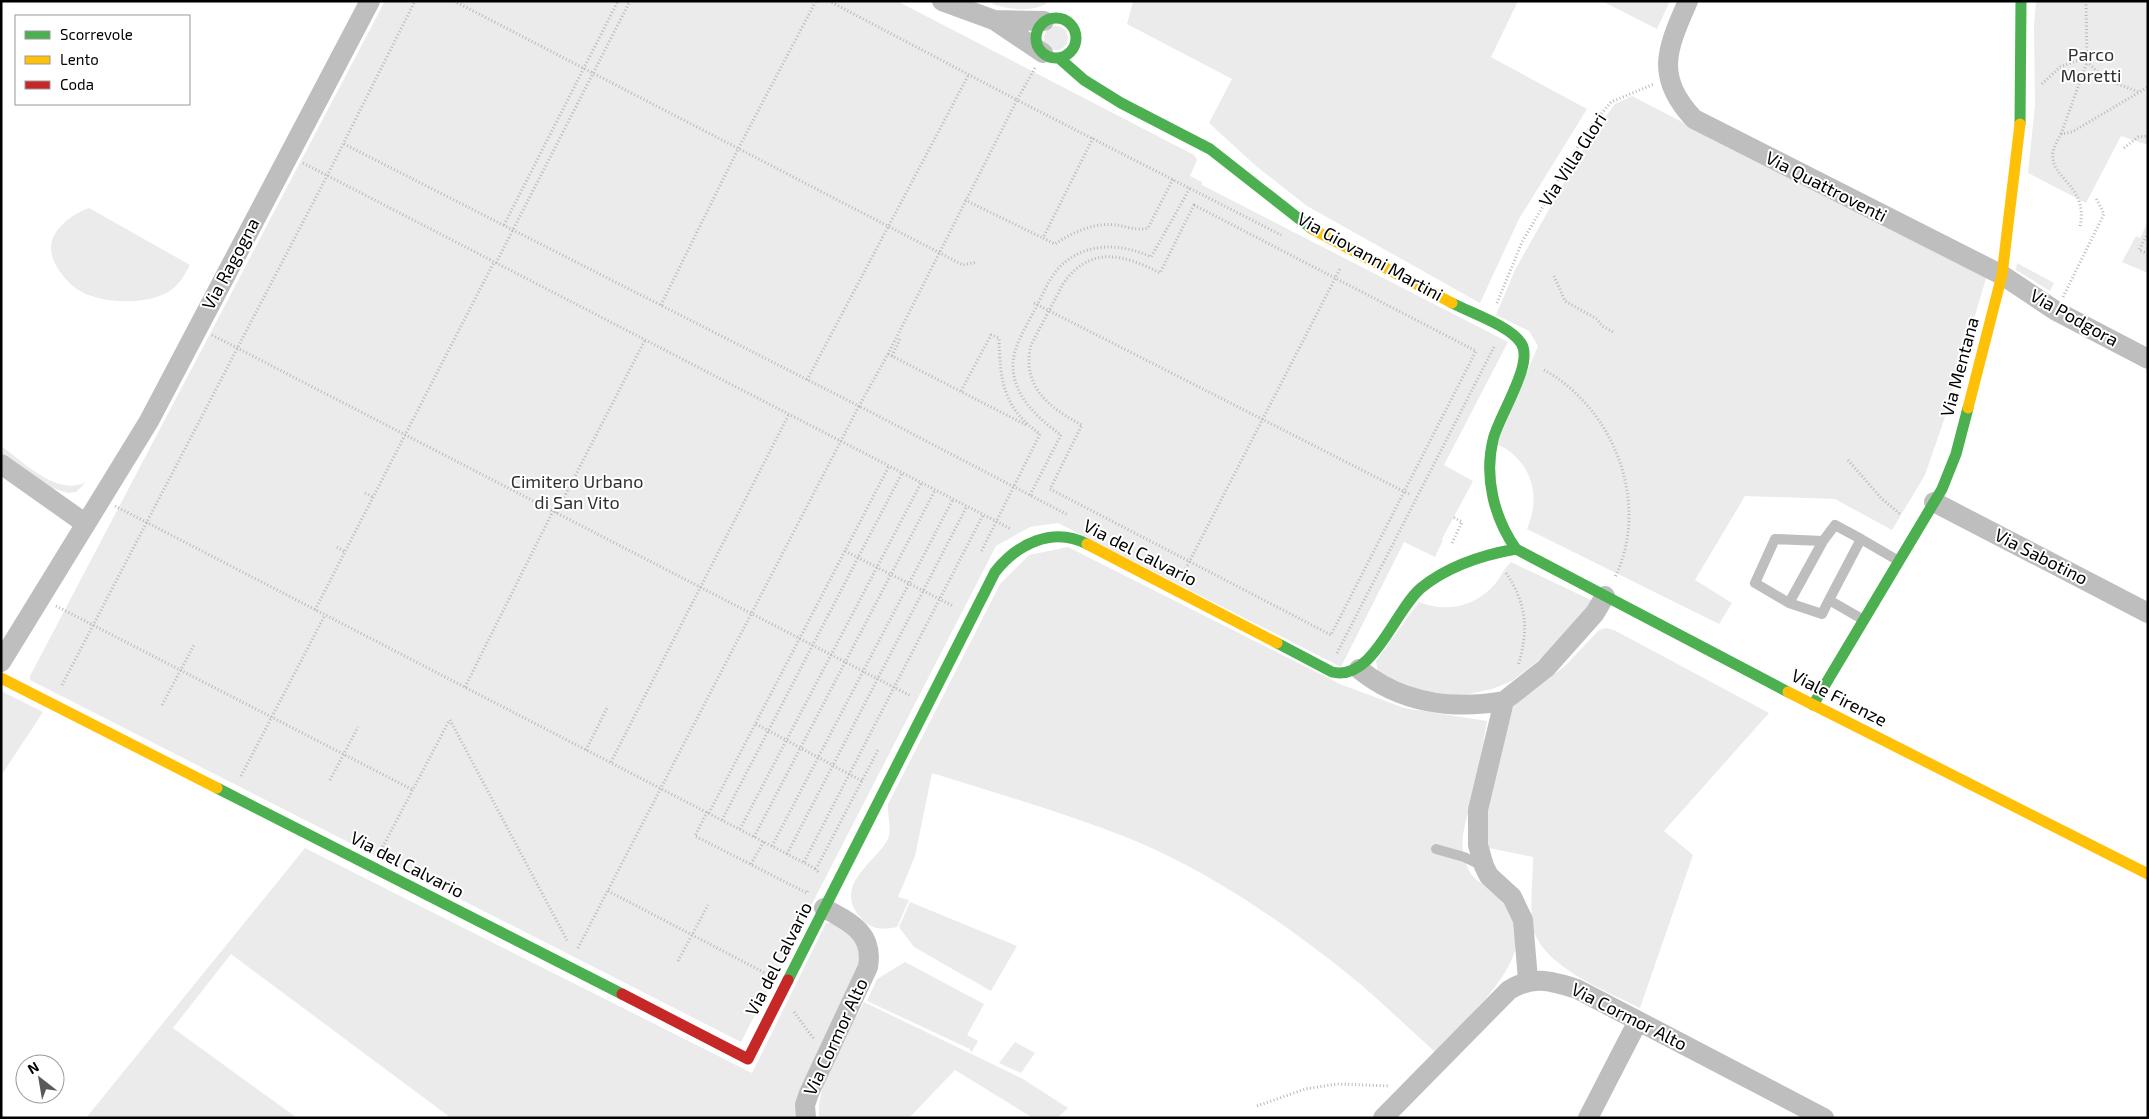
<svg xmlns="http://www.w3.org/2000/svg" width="2149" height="1119" viewBox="0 0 2149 1119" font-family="'Exo 2',sans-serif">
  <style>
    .green { fill: #ebebeb }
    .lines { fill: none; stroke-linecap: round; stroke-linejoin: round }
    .path { stroke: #b9b9b9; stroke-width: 3; stroke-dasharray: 1 2.5; stroke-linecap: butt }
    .lane { stroke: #bebebe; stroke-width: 10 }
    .street { stroke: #bebebe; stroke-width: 20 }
    .fast { stroke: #4caf50; stroke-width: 11 }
    .slow { stroke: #ffc107; stroke-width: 11 }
    .jam { stroke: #c62828; stroke-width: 11 }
    .labels { text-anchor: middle; stroke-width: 4; stroke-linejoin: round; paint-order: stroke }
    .park-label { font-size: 18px; fill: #313131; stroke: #fff }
    .street-label { font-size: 18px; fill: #000; stroke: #fff }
  </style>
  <rect width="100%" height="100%" fill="#fff"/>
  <path class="green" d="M385 1H897L1194 155 1197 160 1190 176 1202 182V185L1508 342 1444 465 1473 481 1442 539 1443 540 1435 557 1404 542 1341 667 1058 523 1030 527 996 546 741 1042 30 680V676Z
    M994 1H1051C1033 13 1012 10 992 4Z
    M1133 1H1518L1491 57 1587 109 1519 219 1480 303 1307 206 1256 166 1209 123 1232 79 1127 24Z
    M1602 1H1670L1657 29Z
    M2036 1H2148V145L2121 136 2086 203 2028 173 2035 105 2034 26Z
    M1044 38a12 12 0 1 1 24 0a12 12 0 1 1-24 0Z
    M1632 96 1813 190 1987 275 1944 420 1925 475 1892 530 1835 499 1745 496 1695 580 1732 603 1719 624 1527 529C1542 495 1531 460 1497 444L1538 346 1529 331 1496 315 1515 270 1584 147 1615 104Z
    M89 208 190 265C185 274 180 284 171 290 162 297 147 300 135 301 117 302 96 300 80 291 67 283 51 264 51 248 51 229 73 214 89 208Z
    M2148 222V273L2122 262 2136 236 2140 238Z
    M2017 263 2054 283 2050 291 2016 270Z
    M1 446C24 462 57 497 86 482L76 492 68 493 52 488 1 452Z
    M1068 547 1340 684 1404 708 1487 721C1483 744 1479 768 1474 791 1470 810 1460 832 1463 851 1469 886 1483 878 1501 900 1507 907 1513 915 1516 925 1528 967 1461 1024 1435 1052 1406 1026 1378 998 1348 974 1283 922 1210 872 1133 840 1068 814 999 794 932 773L915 856 898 897 909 900 897 927C883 930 872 930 862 919 831 887 874 863 887 841 893 832 887 816 888 804L1000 584 1029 555Z
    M1511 562 1593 601 1548 653 1512 681 1492 689 1460 696 1407 688 1378 673 1376 661 1419 602C1446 613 1475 607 1495 584 1501 577 1504 568 1511 562Z
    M1606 628 1614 630 1769 713 1664 831 1693 855 1640 1008C1607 991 1537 965 1532 923 1530 902 1533 878 1533 857L1489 848 1485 824 1511 710 1517 703 1565 666 1599 630Z
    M1 691 43 712 1 776Z
    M305 848 752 1073 826 923H832L855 937 862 956 799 1118H451L231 954 173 1028 297 1118H86Z
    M910 902 1017 946 991 991 914 947 899 927Z
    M905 962 984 1004 967 1035 978 1041 971 1053 970 1049 867 1001 877 979Z
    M864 1002 1023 1079 1068 1108 1057 1118H1033L955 1070 909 1118H819C817 1077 846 1037 864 1002Z
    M1015 1042 1035 1053 1021 1073 999 1063Z"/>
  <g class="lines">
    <path class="path" d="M454 1 963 265 977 262
      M1035 68 1017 100 1281 235
      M2042 84 2060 67 2076 61 2087 62 2107 80 2139 92
      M2061 134 2087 62 2086 1
      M1093 138 1043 238 1055 244C1073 232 1095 222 1117 225 1127 227 1138 231 1148 228L1173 179
      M344 144 859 406 888 354 1017 100 829 1
      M2124 148 2138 137 2148 136
      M303 163 1011 529
      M965 200 1043 238
      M1194 205 1476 351 1331 635 1050 489 1082 425C1049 408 1021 386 1031 345L1063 284C1090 245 1123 254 1160 273Z
      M504 225 618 1
      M2080 226C2089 185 2049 179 2053 152 2054 146 2058 140 2061 134L2072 132 2148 87
      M2148 233 2139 250 2148 254
      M496 263 630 1
      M1554 276 1565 301 1597 319 1602 326 1615 333
      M2063 297 2104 214 2096 198
      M1034 303 1409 494
      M1497 303 1522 242 1587 131 1611 102 1654 84
      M661 305 738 149 816 1
      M212 335 911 696
      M888 354 1026 425
      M892 356 900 339 902 340
      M1544 370C1614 408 1651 504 1615 577
      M807 380 969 74
      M961 391 991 335 999 338C1000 381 1003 408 1040 434L981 552
      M1848 460 1881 498 1901 515
      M365 493 373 497
      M1030 495 1061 435C1039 419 1015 398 1013 369 1012 348 1024 331 1033 313 1041 299 1047 282 1057 270 1081 242 1120 242 1151 257L1190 188
      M115 506 816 869
      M556 513 645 340
      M1452 543 1462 522 1453 517
      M337 547 345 552
      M845 551 953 606
      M1184 572 1341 267
      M1506 573C1527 604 1529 630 1518 666
      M56 606 413 790
      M315 610 494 262
      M1337 653 1494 347
      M62 685 327 176 415 1
      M465 687 553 511
      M162 705 194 645
      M450 720 568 942
      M756 724 862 781
      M586 750 608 706
      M611 762 789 414
      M241 776 325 615
      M330 780 358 727
      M707 812 695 836 807 893 808 891
      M709 813 889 466
      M722 820 902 473
      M740 829 921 483
      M754 837 935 490
      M772 846 953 499
      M381 850 449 721
      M787 854 967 506
      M804 862 983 515
      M751 864 764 841
      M818 872 816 869 878 750
      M608 891 767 974
      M578 948 859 406 1068 515
      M678 961 708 905
      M794 1012 814 1039
      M1257 1106 1305 1089 1337 1084 1390 1086"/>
    <path class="lane" d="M1823 541 1775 539 1755 583 1789 603 1823 541 1835 525 1861 539
      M1789 603 1822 614 1829 600
      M1862 619 1829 600 1861 539 1897 560
      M1436 849 1464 857 1483 866"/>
    <path class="street" d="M942 1 994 20 1043 53
      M1688 1C1667 49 1654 76 1694 119L2002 275 2056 311 2148 359
      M994 20 1044 21
      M1 464 86 524
      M1934 502 2148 613
      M1 662 149 421 370 1
      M1359 669C1400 703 1452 710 1504 701
      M1528 980 1523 920 1512 897 1489 876 1484 866 1478 845V810L1504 701 1546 668 1595 613 1605 596
      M806 1118 805 1105 809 1093 868 967C874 933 850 922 824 908
      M1383 1118 1509 990C1534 975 1551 981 1577 989L1824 1118
      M1588 1118 1638 1021"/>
    <path class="fast" d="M1036 38a20 20 0 1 1 40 0a20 20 0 1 1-40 0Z
      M1059 58 1084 80 1121 103 1210 149 1312 229
      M2020 124 2021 1
      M1452 303C1471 313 1510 326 1521 343 1535 363 1498 417 1493 440 1484 477 1494 518 1516 549L1788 692
      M1277 643 1332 672C1373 682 1394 611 1421 588 1448 566 1482 555 1516 549
      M1813 705 1942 489 1956 454 1968 408
      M217 788 622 994
      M788 980 995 572C1017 544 1053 526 1087 544"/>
    <path class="slow" d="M1312 229 1452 303
      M1968 408 2002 275 2020 124
      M1087 544 1277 643
      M1 678 217 788
      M1788 692 2148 874"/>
    <path class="jam" d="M622 994 748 1059 788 980"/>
  </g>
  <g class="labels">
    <g class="park-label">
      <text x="2091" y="61">Parco<tspan x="2091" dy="21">Moretti</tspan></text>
      <text x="577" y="488">Cimitero Urbano<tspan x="577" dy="21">di San Vito</tspan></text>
    </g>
    <g class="street-label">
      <text transform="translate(1573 160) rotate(-57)" y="6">Via Villa Glori</text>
      <text transform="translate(1826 187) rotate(27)" y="6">Via Quattroventi</text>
      <text transform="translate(1370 257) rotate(29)" y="6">Via Giovanni Martini</text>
      <text transform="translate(231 264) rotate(-62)" y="6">Via Ragogna</text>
      <text transform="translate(2074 318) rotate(29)" y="6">Via Podgora</text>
      <text transform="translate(1960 367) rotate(-75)" y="6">Via Mentana</text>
      <text transform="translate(1140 553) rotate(27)" y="6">Via del Calvario</text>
      <text transform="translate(2041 557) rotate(27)" y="6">Via Sabotino</text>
      <text transform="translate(1839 698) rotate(27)" y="6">Viale Firenze</text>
      <text transform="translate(407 865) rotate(27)" y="6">Via del Calvario</text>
      <text transform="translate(779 959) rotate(-63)" y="6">Via del Calvario</text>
      <text transform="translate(1629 1017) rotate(27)" y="6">Via Cormor Alto</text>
      <text transform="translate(836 1037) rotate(-65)" y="6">Via Cormor Alto</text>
    </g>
  </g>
  <rect width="2149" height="1119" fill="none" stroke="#000000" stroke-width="5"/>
  <rect x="15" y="15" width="175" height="90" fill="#ffffff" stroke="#999999"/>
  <rect x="25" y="31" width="25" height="8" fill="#4caf50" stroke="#999999"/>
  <text x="60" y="40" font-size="15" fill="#000000">Scorrevole</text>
  <rect x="25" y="56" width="25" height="8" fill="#ffc107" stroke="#999999"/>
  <text x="60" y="65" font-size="15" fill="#000000">Lento</text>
  <rect x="25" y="81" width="25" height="8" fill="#c62828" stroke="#999999"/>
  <text x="60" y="90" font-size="15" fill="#000000">Coda</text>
  <g transform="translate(40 1079) rotate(329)"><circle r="24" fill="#ffffff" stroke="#999999"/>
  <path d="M0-4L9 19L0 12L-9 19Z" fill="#595959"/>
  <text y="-8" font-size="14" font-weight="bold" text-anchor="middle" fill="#000000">N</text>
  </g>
</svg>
